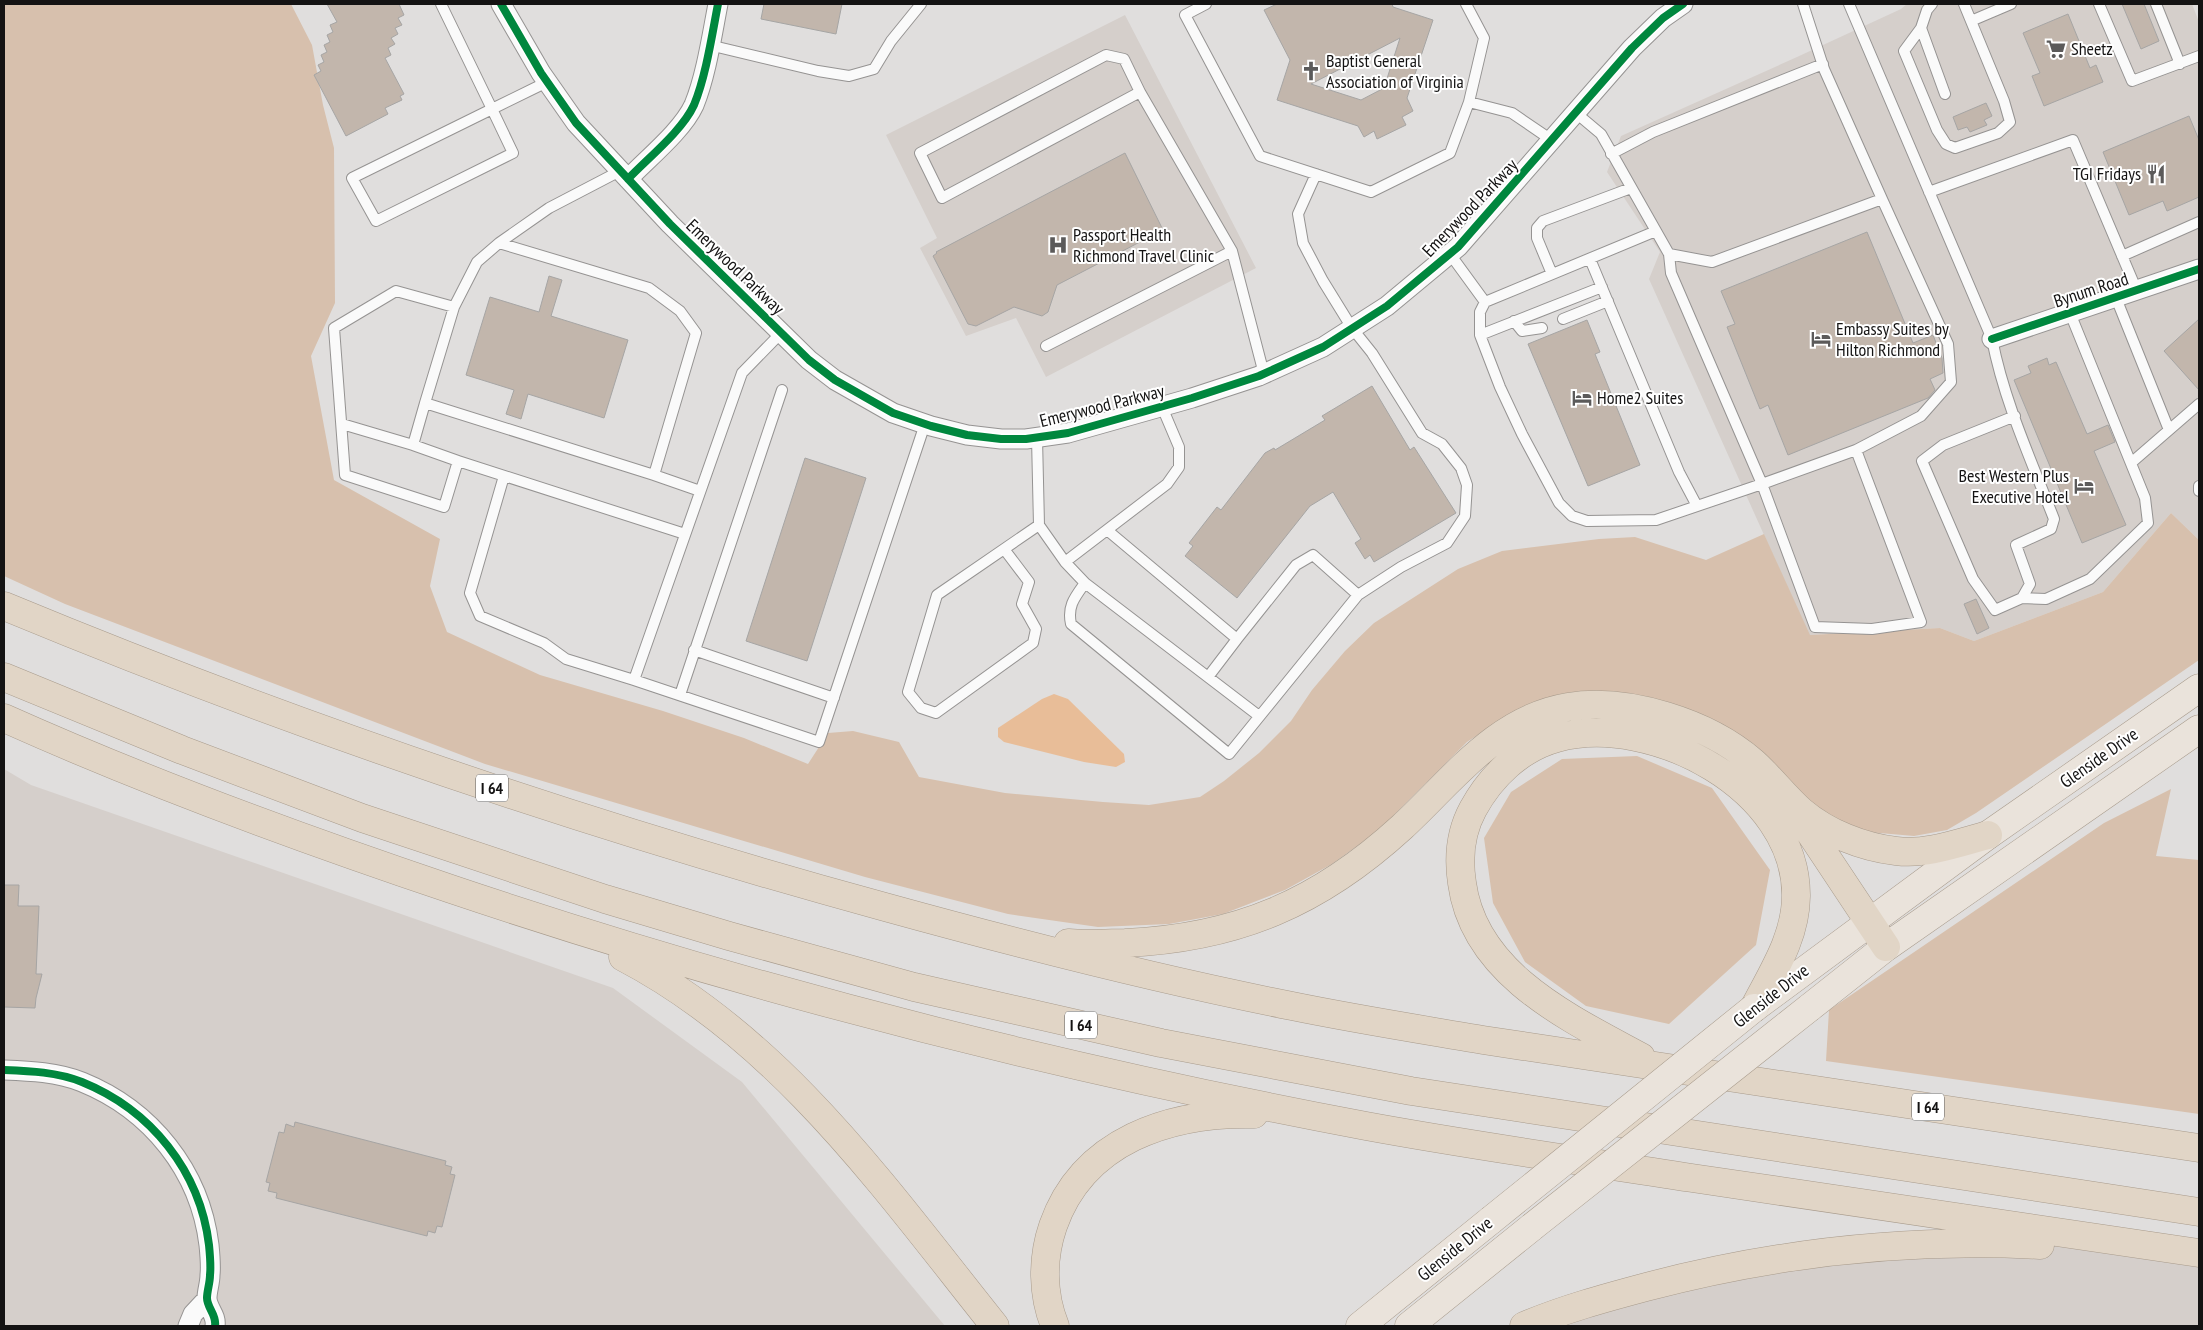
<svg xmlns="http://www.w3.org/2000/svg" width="2203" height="1330" viewBox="0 0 2203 1330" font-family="'PT Sans Narrow',sans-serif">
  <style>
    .built { fill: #d5cfcb }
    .green { fill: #d7c0ad }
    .water { fill: #e8bd98 }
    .building { fill: #c2b6ac; stroke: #a6a5a4; fill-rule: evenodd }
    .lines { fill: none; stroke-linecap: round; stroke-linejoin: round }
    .service-casing { stroke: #959392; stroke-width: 12 }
    .minor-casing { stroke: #959392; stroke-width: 21 }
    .primary-casing { stroke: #a89b8c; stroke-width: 29 }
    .motorway-casing { stroke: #a89b8c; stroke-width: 29 }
    .service { stroke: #fafafa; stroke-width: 10 }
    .minor { stroke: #fafafa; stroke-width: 19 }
    .primary { stroke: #eae3db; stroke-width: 28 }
    .motorway { stroke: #e1d5c6; stroke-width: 28 }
    .primary-bridge-casing { stroke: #a89b8c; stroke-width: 29; stroke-linecap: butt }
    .primary-bridge { stroke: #eae3db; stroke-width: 28 }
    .cycleway-casing { stroke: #fff; stroke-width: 11 }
    .cycleway { stroke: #00873e; stroke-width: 8 }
    .labels { text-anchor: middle; stroke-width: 4; stroke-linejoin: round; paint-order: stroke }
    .shield { fill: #fff; stroke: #5a5a5a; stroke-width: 1 }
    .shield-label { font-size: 16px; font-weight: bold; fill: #141313 }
    .poi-label { font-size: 18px; fill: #141313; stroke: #fff; text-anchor: start }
    .street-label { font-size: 18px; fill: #141313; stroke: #fff }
  </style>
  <rect width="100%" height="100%" fill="#e0dedd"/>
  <path class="built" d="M1907 4H2192L2199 22V540L2171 513 2103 592 1974 641 1940 628 1809 635 1649 279 1660 252 1607 172 1621 136 1797 57 1901 9Z
    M1125 15 1256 268 1046 377 1016 318 966 336 920 248 937 238 886 135Z
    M4 769 31 785 613 988 742 1082 945 1326H4Z
    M2038 1244 2199 1256V1326H1524L1692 1275Z"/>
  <path class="green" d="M4 4H291L312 45 323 105 334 148 335 303 311 356 334 480 440 539 430 586 447 632 540 675 663 711 744 738 808 764 828 733 853 731 899 742 919 777 1005 793 1103 802 1149 805 1200 797 1224 781 1259 753 1291 721 1312 690 1345 651 1374 623 1458 569 1502 551 1599 539 1635 537 1706 560 1764 534 1810 635 1940 628 1974 641 2103 592 2171 513 2199 540V660L1976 813 1947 830 1914 836 1868 832 1837 821 1700 720 1508 715 1467 742 1378 831 1332 864 1285 890 1223 914 1169 924 1098 927 1008 914 865 877 485 764 65 604 4 576Z
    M1637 756 1712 788 1770 870 1756 945 1669 1024 1586 1006 1525 962 1493 903 1484 838 1511 792 1562 759Z
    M2171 789 2156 856 2199 860V1114L1826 1061 1829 1010 2104 823Z"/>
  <path class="water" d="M1054 694 1068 699 1124 754 1125 762 1116 767 1084 762 1004 742 998 737V728L1042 699Z"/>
  <path class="building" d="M327 4H399L404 15 398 18 402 25 395 28 398 34 391 38 395 44 388 48 391 55 385 58 404 94 400 96 402 100 385 108 388 114 346 136 314 75 321 71 318 65 324 62 321 55 327 52 324 45 330 42 327 35 333 32 330 25 337 22Z
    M764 4H842L836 34 761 19Z
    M1277 4H1392L1393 7 1433 20 1407 98 1413 111 1402 117 1406 125 1377 139 1374 131 1364 137 1358 126 1277 100 1290 60 1264 10ZM1400 38 1384 88 1361 100 1311 84Z
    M2122 4H2144L2159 41 2141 49Z
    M2068 14 2090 68 2096 65 2103 82 2044 106 2032 76 2040 73 2023 33Z
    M1986 103 1992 116 1984 120 1987 125 1970 132 1967 127 1958 130 1953 117Z
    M2189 116 2199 140V197L2167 211 2163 201 2129 215 2103 152Z
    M1125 153 1163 230 1057 285 1048 312 1042 316 1014 307 976 326 968 324 933 256 937 253 936 252Z
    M1867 232 1913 343 1933 335 1942 358 1943 373 1930 379 1935 390 1928 398 1788 455 1768 405 1760 409 1727 327 1735 324 1721 291Z
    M549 276 562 280 551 316 628 340 604 418 528 394 521 419 506 414 514 390 466 375 490 297 539 312Z
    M2199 319V390L2164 351Z
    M1587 320 1600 352 1595 354 1640 465 1588 486 1528 344Z
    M2047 358 2049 365 2056 362 2087 434 2108 425 2115 442 2094 451 2126 525 2082 543 2014 380 2031 373 2028 366Z
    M1372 386 1410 450 1414 447 1456 513 1374 562 1370 555 1365 559 1355 543 1361 539 1333 492 1310 506 1237 598 1185 556 1193 546 1189 543 1217 507 1221 510 1265 453 1274 448 1275 450 1325 420 1322 416Z
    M805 458 866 478 807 661 746 641Z
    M1976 599 1989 628 1977 634 1964 604Z
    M4 885H19L18 906H39L36 974H42L36 998 35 1008 4 1007Z
    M295 1122 446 1161 445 1165 452 1167 450 1174 455 1175 442 1227 437 1226 435 1233 428 1231 427 1236 276 1198 277 1193 268 1191 270 1183 266 1182 279 1132 284 1133 286 1124 294 1127Z"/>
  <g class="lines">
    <defs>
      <path id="service" d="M441 4 492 109 547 82
        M1206 4 1185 15 1260 156 1371 192 1450 153 1469 102 1484 38 1466 4
        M1849 4 1992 339C2004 401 2031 460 2054 519L2051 529 2016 545 2030 584 2022 598 1995 610 1973 579 1922 461 1943 445 2015 416
        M1932 4 1927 10 1921 28 1945 94
        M2099 4 2132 81 2199 56
        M2156 4 2180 64
        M1971 21 2011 4
        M1921 28 1904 51 1937 130 1946 144 1955 148 1998 133 2010 122 2004 101 1964 4
        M709 45 818 71 849 76 874 69 891 41 921 4
        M1140 92 1124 59 1106 55 920 153 942 198 1140 92 1232 251 1264 374
        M1469 102 1512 113 1553 141
        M492 109 513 153 376 221 352 178Z
        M1576 113 1601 134 1669 254 1712 262 1882 199 1824 69 1803 4
        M1611 154 1653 132 1823 64
        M1929 192 2073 140 2137 291
        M499 243 477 262 454 307 425 403 654 475 696 333 680 311 649 288 499 243 549 208 620 171
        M1450 254 1485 302 1480 312V335L1500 387 1522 434 1559 503 1572 516 1587 521 1656 520 1762 484 1671 273 1669 254
        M2122 256 2199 222
        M1590 259 1679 472 1697 506
        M1552 274 1537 238V228L1543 221 1631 188
        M2116 298 2169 430
        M1485 302 1656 231
        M454 307 396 291 334 328 345 475 444 507 458 461 685 534
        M1563 319 1608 301
        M1514 321 1522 331 1542 328
        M781 333 742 373 634 680 819 742 925 424
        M1480 335 1602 287
        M1046 346 1232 251
        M425 403 413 445 458 461
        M342 424 413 445
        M1856 450 1762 484 1815 627 1872 629 1921 622 1856 450 1921 416 1951 382 1948 344 1882 199
        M2131 463 2199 404
        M654 475 700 491
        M504 476 470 593 480 616 544 643 566 659 634 680
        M2199 486V491
        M1039 525 1065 562 1167 484 1179 467V447L1162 407
        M1107 530 1237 639 1208 677
        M1004 549 1029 582 1022 604 1036 629 1033 643 936 713 921 708 908 692 937 595 1039 525 1037 438
        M1065 562 1085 583C1075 597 1067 606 1071 624L1229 754 1358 595 1401 567 1447 543 1465 516 1467 485 1461 468 1442 444 1422 433 1372 353 1352 328 1323 281 1303 243 1298 214 1316 174
        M1085 583 1259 716
        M2022 598 2046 599 2090 579 2148 523 2145 498 2070 313
        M1237 639 1296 565 1313 555 1358 595
        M694 650 834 698
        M680 695 782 390"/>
      <path id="minor" d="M501 4 541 73 576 123 670 224 809 360 835 380 893 413 931 426 967 435 1001 439H1026L1068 433 1192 398 1259 376 1323 347 1387 306 1458 247 1632 48 1663 18 1683 4
        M628 179C648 158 682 131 694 105 706 76 712 35 718 4
        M1992 339 2199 269
        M4 1070C30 1071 57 1072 82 1082 151 1110 200 1171 209 1245 210 1255 211 1266 210 1275 210 1283 207 1291 207 1298 207 1308 217 1315 215 1326
        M188 1326 193 1314 207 1299"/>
      <path id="primary" d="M1754 1008 1988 835 2199 688
        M1809 1008 1886 947 2199 729
        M1360 1326 1491 1220
        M1409 1326 1532 1227"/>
      <path id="motorway" d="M4 606C291 725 585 825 885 907 1019 944 1155 979 1292 1006 1355 1019 1419 1029 1483 1040L2199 1148
        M4 677 182 750 362 818 605 899 729 936 914 987 1161 1043 1411 1091 2199 1212
        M4 718C149 783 299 838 451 889 751 990 1054 1067 1366 1126 1474 1146 1583 1161 1692 1178 1861 1203 2030 1228 2199 1253
        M1797 813 1886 947
        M1068 943C1087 945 1106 943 1125 943 1237 938 1319 903 1402 827 1453 780 1496 719 1568 707 1628 697 1708 723 1753 762 1770 777 1784 796 1801 811 1827 833 1862 847 1896 851 1926 855 1958 843 1988 835
        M623 957C782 1040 886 1190 995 1326
        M1641 1057C1569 1018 1474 974 1462 883 1458 857 1461 831 1473 809 1491 776 1520 748 1557 738 1652 712 1797 789 1796 896 1796 937 1772 973 1754 1008
        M1055 1326C1042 1294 1042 1258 1053 1226 1083 1140 1170 1112 1254 1114
        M1524 1326C1564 1309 1605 1298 1646 1287 1775 1253 1907 1238 2040 1245"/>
    </defs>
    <use href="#service" class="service-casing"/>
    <use href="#minor" class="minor-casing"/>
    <use href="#primary" class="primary-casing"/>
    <use href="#motorway" class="motorway-casing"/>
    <use href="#service" class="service"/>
    <use href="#minor" class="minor"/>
    <use href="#primary" class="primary"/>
    <use href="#motorway" class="motorway"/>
    <defs>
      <path id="primary-bridge" d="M1491 1220 1754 1008
        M1532 1227 1809 1008"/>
    </defs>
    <use href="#primary-bridge" class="primary-bridge-casing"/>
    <use href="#primary-bridge" class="primary-bridge"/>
    <defs>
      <path id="cycleway" d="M501 4 541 73 576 123 670 224 809 360 835 380 893 413 931 426 967 435 1001 439H1026L1068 433 1192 398 1259 376 1323 347 1387 306 1458 247 1632 48 1663 18 1683 4
        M628 179C648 158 682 131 694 105 706 76 712 35 718 4
        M1992 339 2199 269
        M4 1070C30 1071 57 1072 82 1082 151 1110 200 1171 209 1245 210 1255 211 1266 210 1275 210 1283 207 1291 207 1298 207 1308 217 1315 215 1326"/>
    </defs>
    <use href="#cycleway" class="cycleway-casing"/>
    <use href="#cycleway" class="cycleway"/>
  </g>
  <defs>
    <symbol id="supermarket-bare" viewBox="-9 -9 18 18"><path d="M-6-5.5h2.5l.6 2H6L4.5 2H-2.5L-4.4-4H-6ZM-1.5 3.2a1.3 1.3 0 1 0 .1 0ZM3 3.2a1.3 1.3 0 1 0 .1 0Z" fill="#5b5a5a" stroke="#fff" stroke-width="2.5" paint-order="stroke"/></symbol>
    <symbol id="church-bare" viewBox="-9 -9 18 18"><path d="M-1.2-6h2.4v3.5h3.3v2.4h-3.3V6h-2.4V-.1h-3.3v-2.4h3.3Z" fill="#5b5a5a" stroke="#fff" stroke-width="2.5" paint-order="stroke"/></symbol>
    <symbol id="restaurant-bare" viewBox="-9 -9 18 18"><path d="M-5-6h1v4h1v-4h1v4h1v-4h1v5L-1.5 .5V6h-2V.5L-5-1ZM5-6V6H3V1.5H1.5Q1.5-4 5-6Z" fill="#5b5a5a" stroke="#fff" stroke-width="2.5" paint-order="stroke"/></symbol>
    <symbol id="hospital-bare" viewBox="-9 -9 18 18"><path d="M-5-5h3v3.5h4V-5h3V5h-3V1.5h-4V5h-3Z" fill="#5b5a5a" stroke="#fff" stroke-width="2.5" paint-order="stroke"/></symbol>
    <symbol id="hotel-bare" viewBox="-9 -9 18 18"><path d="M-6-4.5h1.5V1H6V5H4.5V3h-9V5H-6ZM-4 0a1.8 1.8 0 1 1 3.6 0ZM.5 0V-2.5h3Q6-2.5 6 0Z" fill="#5b5a5a" stroke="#fff" stroke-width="2.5" paint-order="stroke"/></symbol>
  </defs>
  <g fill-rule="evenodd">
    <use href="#supermarket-bare" x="2042" y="35" width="28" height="28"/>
    <use href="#church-bare" x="1297" y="57" width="28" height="28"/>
    <use href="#restaurant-bare" x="2142" y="160" width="28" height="28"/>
    <use href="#hospital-bare" x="1044" y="231" width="28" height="28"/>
    <use href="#hotel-bare" x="1807" y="325" width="28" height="28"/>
    <use href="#hotel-bare" x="1568" y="384" width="28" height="28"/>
    <use href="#hotel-bare" x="2070" y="472" width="28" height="28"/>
  </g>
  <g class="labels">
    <g class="shield">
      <rect x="476" y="774.5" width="32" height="27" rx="4"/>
      <rect x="1065" y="1011.5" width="32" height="27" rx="4"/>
      <rect x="1912" y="1093.5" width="32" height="27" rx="4"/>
    </g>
    <g class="shield-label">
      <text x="492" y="794">I 64</text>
      <text x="1081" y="1031">I 64</text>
      <text x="1928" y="1113">I 64</text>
    </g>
    <g class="poi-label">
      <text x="2071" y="55">Sheetz</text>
      <text x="1326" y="67">Baptist General<tspan x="1326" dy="21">Association of Virginia</tspan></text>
      <text x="2141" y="180" text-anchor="end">TGI Fridays</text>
      <text x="1073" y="241">Passport Health<tspan x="1073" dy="21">Richmond Travel Clinic</tspan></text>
      <text x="1836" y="335">Embassy Suites by<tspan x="1836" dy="21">Hilton Richmond</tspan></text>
      <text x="1597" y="404">Home2 Suites</text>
      <text x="2069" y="482" text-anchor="end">Best Western Plus<tspan x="2069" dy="21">Executive Hotel</tspan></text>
    </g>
    <g class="street-label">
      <text transform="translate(1470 208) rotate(-46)" y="6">Emerywood Parkway</text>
      <text transform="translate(735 267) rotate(44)" y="6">Emerywood Parkway</text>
      <text transform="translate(2091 290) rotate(-18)" y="6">Bynum Road</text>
      <text transform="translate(1102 406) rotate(-14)" y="6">Emerywood Parkway</text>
      <text transform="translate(2099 758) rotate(-35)" y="6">Glenside Drive</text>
      <text transform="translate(1771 996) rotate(-38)" y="6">Glenside Drive</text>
      <text transform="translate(1455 1249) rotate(-39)" y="6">Glenside Drive</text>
    </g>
  </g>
  <rect width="2203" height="1330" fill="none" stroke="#141313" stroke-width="10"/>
</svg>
